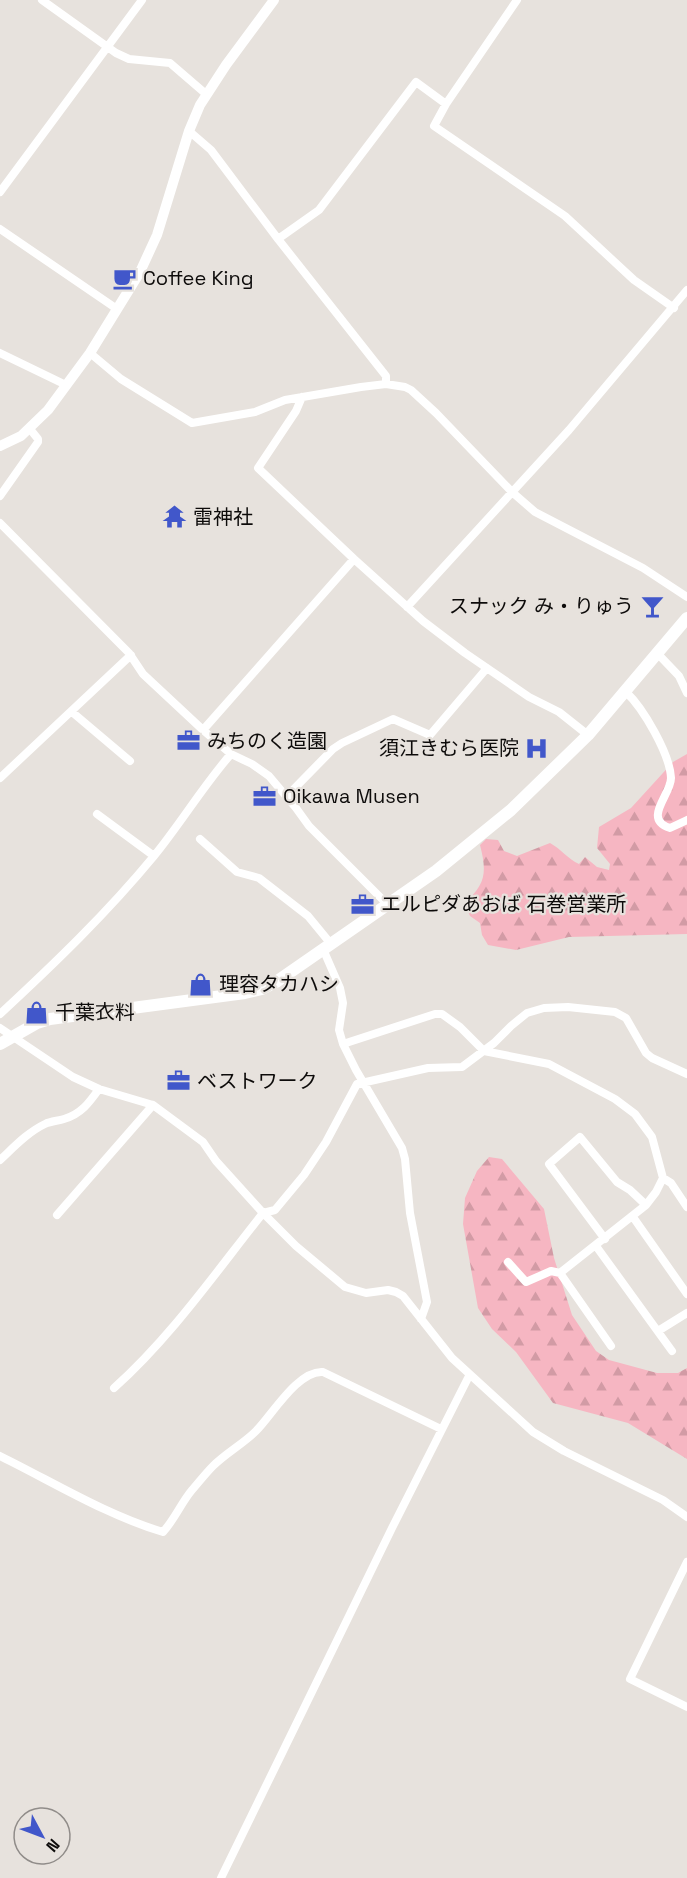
<svg xmlns="http://www.w3.org/2000/svg" width="687" height="1878" viewBox="0 0 687 1878" font-family="'Space Grotesk','Noto Sans JP',sans-serif">
  <style>
    .forest { fill: url(#forest-firs) }
    .lines { fill: none; stroke-linecap: round; stroke-linejoin: round }
    .minor { stroke: #fff; stroke-width: 8 }
    .major { stroke: #fff; stroke-width: 10 }
    .highway { stroke: #fff; stroke-width: 12 }
    .labels { text-anchor: middle; stroke-width: 4.5; stroke-linejoin: round; paint-order: stroke }
    .poi-label { font-size: 20px; fill: #0d0b0a; stroke: #e7e2dd; text-anchor: start }
  </style>
  <defs>
    <pattern id="forest-firs" width="22" height="20" patternUnits="userSpaceOnUse" patternTransform="scale(1.5)"><rect width="22" height="20" fill="#f6b6c2"/><path d="M5 1l3.5 6h-7zM16 11l3.5 6h-7z" fill="#d29ba5"/></pattern>
  </defs>
  <rect width="100%" height="100%" fill="#e7e2dd"/>
  <path class="forest" d="M687 754V934L569 937 516 950 488 945 482 935 480 923 470 916 464 903C486 885 487 872 480 845L486 839 498 840 504 851 517 856 550 843C561 849 568 859 579 864L585 857 597 867 609 870 610 864 597 848 599 827 631 808 673 762Z
    M489 1157 502 1159 544 1209 554 1258 572 1315 596 1351 609 1360 657 1373H678L687 1368V1459L628 1423 553 1403 516 1352 492 1329 478 1308 463 1224 465 1198 477 1171Z"/>
  <g class="lines">
    <path class="minor" d="M42 0 116 53 129 59 170 63 206 94
      M517 0 446 104 434 126 565 216 634 280 674 308
      M189 131 211 150 278 239 386 376V384
      M0 192 142 0
      M0 229 117 309
      M278 239 319 210 416 82 446 104
      M0 353 66 385
      M90 353 121 379 192 423 255 412 285 400 361 387 386 384 405 387 411 390 436 413 512 492 535 512 643 568 687 597
      M302 397 296 411 258 468 354 559 423 621 465 653 529 697 559 712 588 735
      M0 496 38 442V439L30 429
      M0 523 129 653 143 674 203 730 231 754 252 764 269 776 296 808 309 826 387 904
      M407 607 569 430 687 290
      M657 653 679 676 687 693
      M626 692C643 708 670 754 671 778 671 795 642 819 670 828L687 820
      M72 712 130 761
      M203 730 354 559
      M0 778 131 655
      M286 797 333 749 342 743 393 719 430 735 487 668
      M97 814 154 856
      M200 839 237 872 259 878 308 916 331 944
      M323 949 340 988 343 1003 339 1030 343 1044 356 1070 402 1148 405 1159 410 1213 427 1302 421 1319
      M0 1014C54 964 107 913 154 856 181 823 203 786 231 754
      M0 1028 73 1077 99 1089
      M343 1044 435 1014H442L460 1027 484 1051 549 1064 615 1099 635 1114 652 1137 663 1178 656 1192 646 1205 560 1273 551 1271 526 1282 508 1262
      M0 1160C14 1147 28 1132 45 1124 51 1121 58 1121 64 1119 81 1114 89 1103 99 1089L153 1105 203 1142 216 1161 263 1213 296 1246 345 1287 366 1293 388 1290 396 1292 403 1296 452 1358 533 1432 564 1451 663 1500 687 1517
      M663 1178 671 1183 687 1207
      M57 1215 153 1105
      M633 1217 687 1294
      M605 1239 549 1164 580 1137 617 1182 630 1190 646 1205
      M596 1246 672 1351
      M560 1273 611 1346
      M658 1331 687 1313
      M114 1388C171 1337 216 1272 263 1213L275 1210 304 1175 326 1142 357 1084 428 1068 462 1067 494 1043 511 1026 527 1013 544 1008 568 1007 615 1012 626 1018 646 1053 652 1058 687 1074
      M0 1456C53 1482 106 1515 163 1532 175 1519 181 1503 192 1490 199 1482 206 1473 213 1466 226 1453 243 1444 256 1431 272 1415 298 1370 323 1372L441 1429
      M687 1562 630 1679 687 1707
      M221 1878 392 1528 469 1376"/>
    <path class="major" d="M0 446 21 436 48 410 90 353 140 272 157 235 189 131 200 105 226 65 274 0"/>
    <path class="highway" d="M0 1044 37 1023 50 1019 245 993 262 989 276 982 436 871 511 810 588 735 687 618"/>
  </g>
  <defs>
    <symbol id="cafe-bare" viewBox="-9 -9 18 18"><path d="M-5.5-4.5H6V0H3Q3 3.5 0 3.5H-2.5Q-5.5 3.5-5.5 0ZM3-3.2v2h1.7v-2ZM-6 4.5H4V6H-6Z" fill="#4157ca" stroke="#e7e2dd" stroke-width="2.5" paint-order="stroke"/></symbol>
    <symbol id="temple-bare" viewBox="-9 -9 18 18"><path d="M0-6L5-2H3V0L6.5 2.5H4V6H1.5V3h-3V6H-4V2.5H-6.5L-3 0V-2H-5Z" fill="#4157ca" stroke="#e7e2dd" stroke-width="2.5" paint-order="stroke"/></symbol>
    <symbol id="bar-bare" viewBox="-9 -9 18 18"><path d="M-6-5H6L.8 .8V4.5H3.5V6h-7V4.5H-.8V.8Z" fill="#4157ca" stroke="#e7e2dd" stroke-width="2.5" paint-order="stroke"/></symbol>
    <symbol id="office-bare" viewBox="-9 -9 18 18"><path d="M-6-3h4V-5.5h4V-3h4V5H-6ZM-1-4.5V-3h2v-1.5ZM-6 0V1H6V0Z" fill="#4157ca" stroke="#e7e2dd" stroke-width="2.5" paint-order="stroke"/></symbol>
    <symbol id="hospital-bare" viewBox="-9 -9 18 18"><path d="M-5-5h3v3.5h4V-5h3V5h-3V1.5h-4V5h-3Z" fill="#4157ca" stroke="#e7e2dd" stroke-width="2.5" paint-order="stroke"/></symbol>
    <symbol id="shop-bare" viewBox="-9 -9 18 18"><path d="M-5-2.5h2.3a2.7 3.5 0 0 1 5.4 0H5L5.5 6h-11ZM-1.5-2.5h3a1.5 2.3 0 0 0-3 0Z" fill="#4157ca" stroke="#e7e2dd" stroke-width="2.5" paint-order="stroke"/></symbol>
  </defs>
  <g fill-rule="evenodd">
    <use href="#cafe-bare" x="108" y="262" width="33" height="33"/>
    <use href="#temple-bare" x="158" y="500" width="33" height="33"/>
    <use href="#bar-bare" x="636" y="590" width="33" height="33"/>
    <use href="#office-bare" x="172" y="724" width="33" height="33"/>
    <use href="#hospital-bare" x="520" y="732" width="33" height="33"/>
    <use href="#office-bare" x="248" y="780" width="33" height="33"/>
    <use href="#office-bare" x="346" y="888" width="33" height="33"/>
    <use href="#shop-bare" x="184" y="968" width="33" height="33"/>
    <use href="#shop-bare" x="20" y="996" width="33" height="33"/>
    <use href="#office-bare" x="162" y="1064" width="33" height="33"/>
  </g>
  <g class="labels">
    <g class="poi-label">
      <text x="143" y="285">Coffee King</text>
      <text x="193" y="524">雷神社</text>
      <text x="634" y="613" text-anchor="end">スナック み・りゅう</text>
      <text x="207" y="748">みちのく造園</text>
      <text x="519" y="755" text-anchor="end">須江きむら医院</text>
      <text x="283" y="803">Oikawa Musen</text>
      <text x="381" y="911">エルピダあおば 石巻営業所</text>
      <text x="219" y="991">理容タカハシ</text>
      <text x="55" y="1019">千葉衣料</text>
      <text x="197" y="1088">ベストワーク</text>
    </g>
  </g>
  <g transform="translate(42 1836) rotate(131)"><circle r="28" fill="#e7e2dd" stroke="#908c89" stroke-width="1.5"/>
  <path d="M0-4.5L10 22L0 15L-10 22Z" fill="#4157ca"/>
  <text y="-9" font-size="16" font-weight="bold" text-anchor="middle" fill="#0d0b0a">N</text>
  </g>
</svg>
